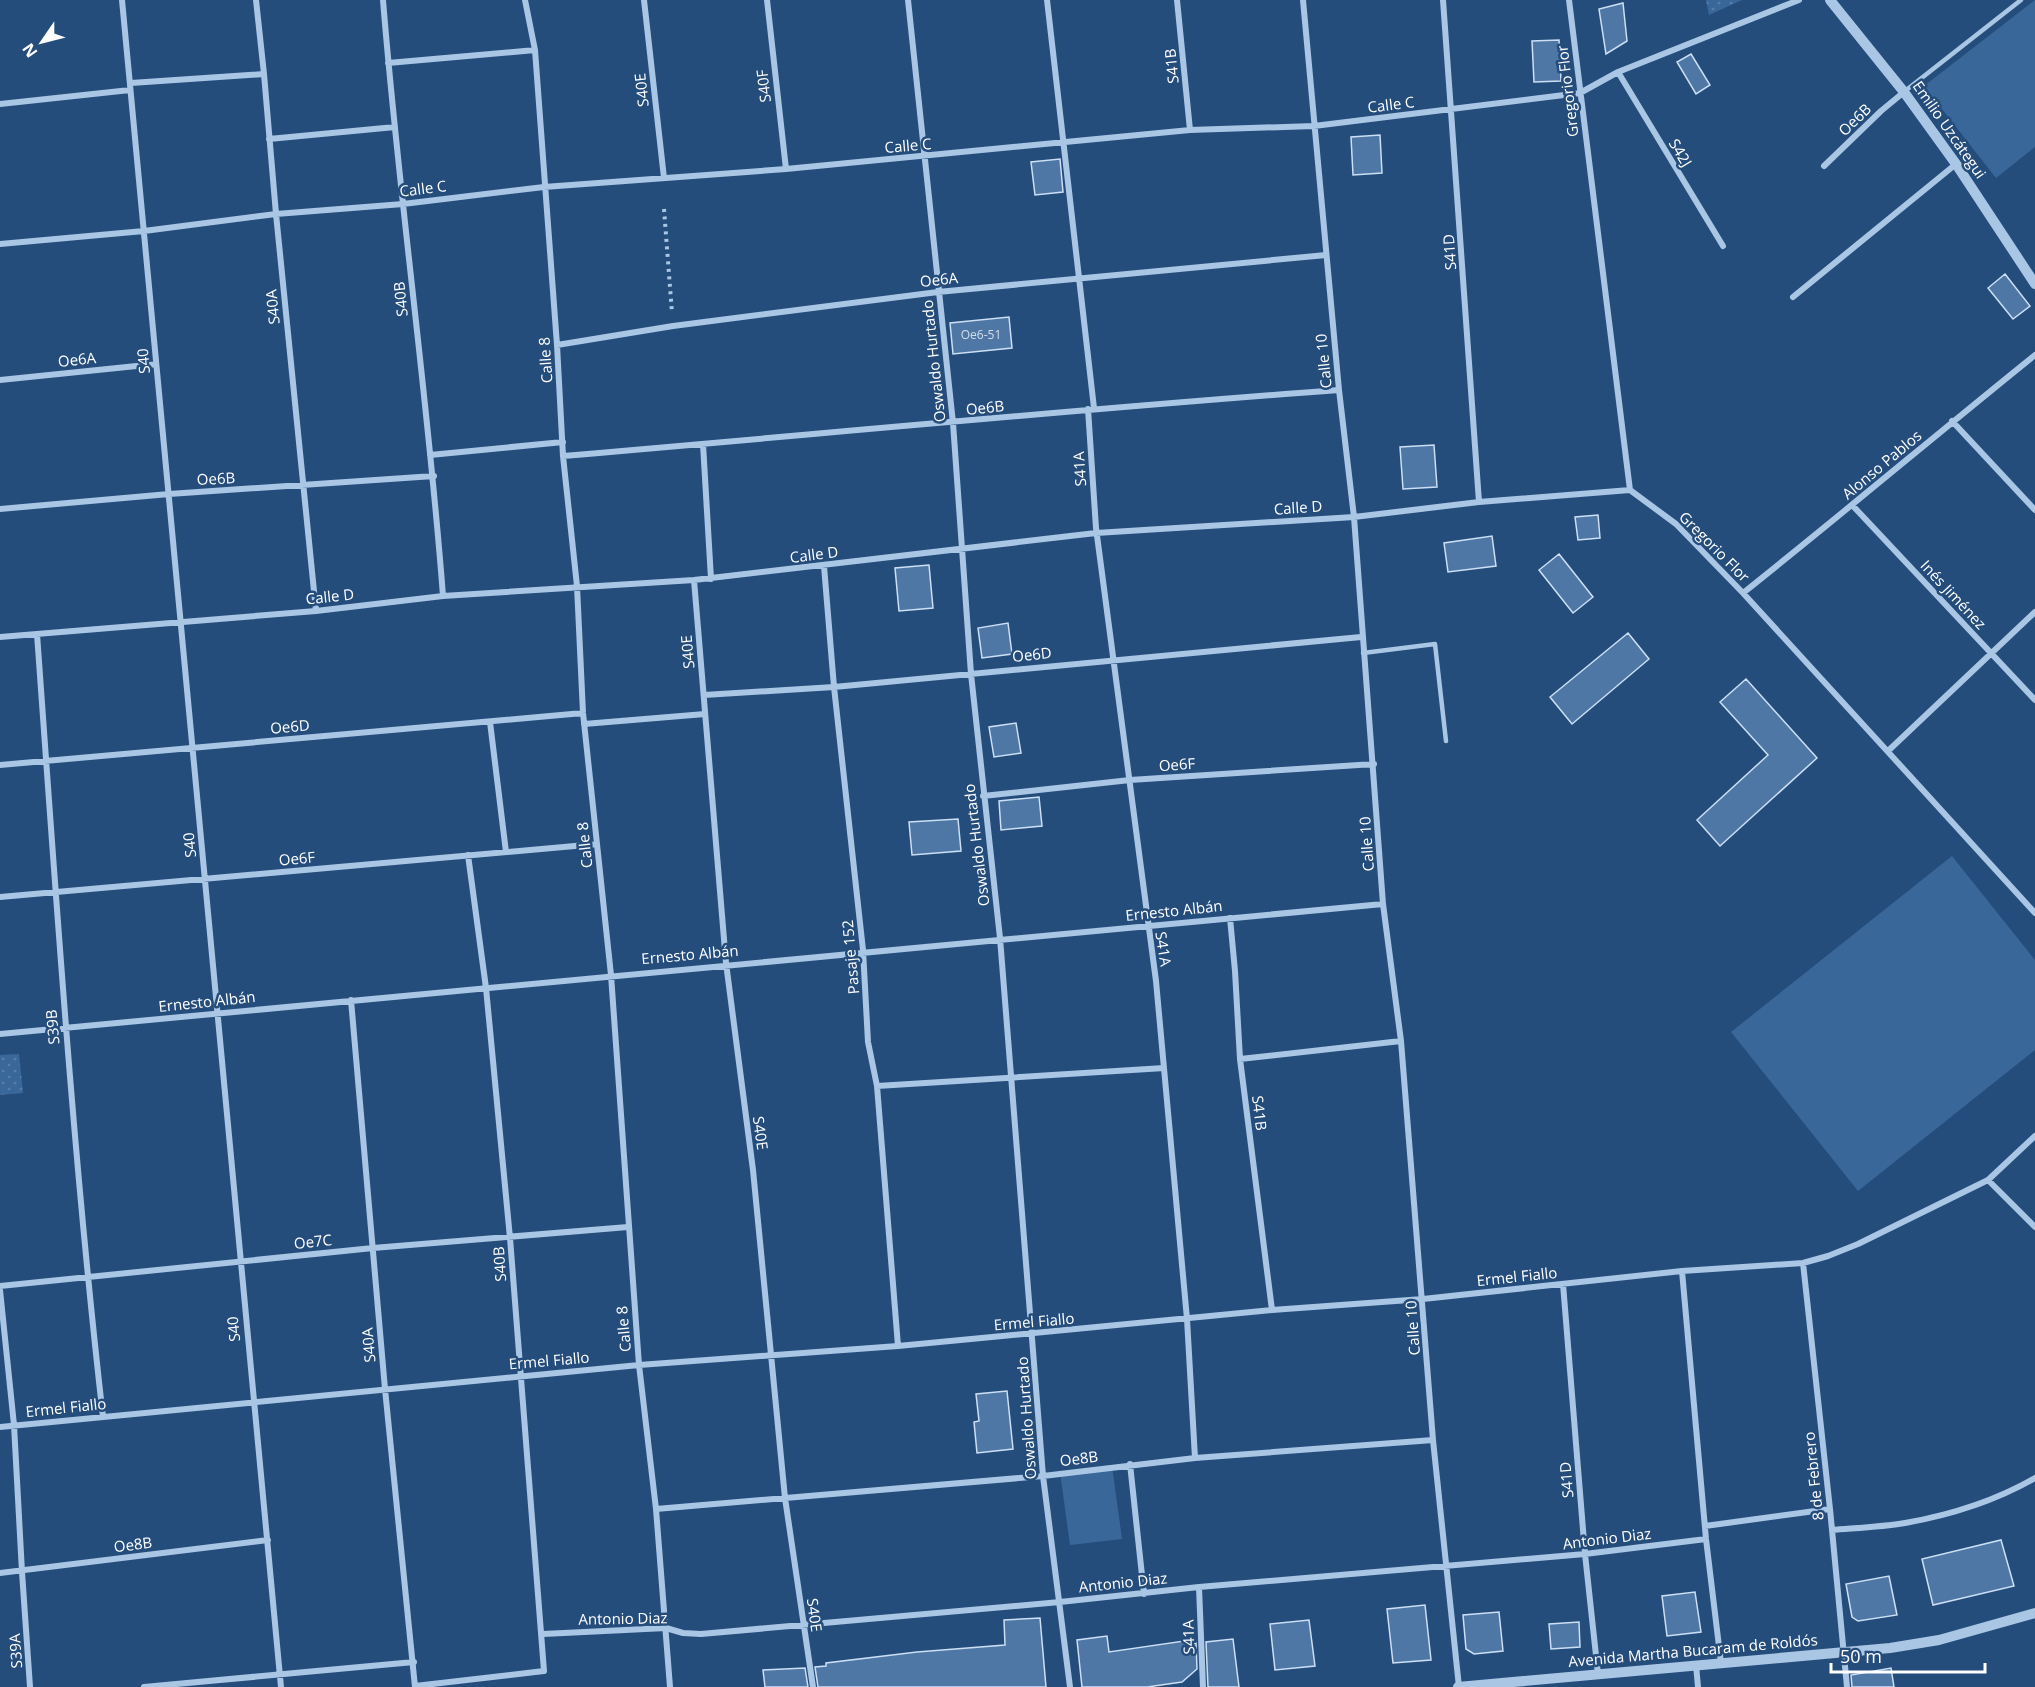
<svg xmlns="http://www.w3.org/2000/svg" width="2035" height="1687" viewBox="0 0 2035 1687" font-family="'Open Sans',sans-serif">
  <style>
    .green { fill: #396799 }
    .park { fill: url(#park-dots) }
    .building { fill: #4e77a5; stroke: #ccdff4; stroke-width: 1.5 }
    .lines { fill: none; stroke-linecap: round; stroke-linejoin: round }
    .path { stroke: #aac6e5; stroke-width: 4; stroke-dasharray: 3 4.5; stroke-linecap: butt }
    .service { stroke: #aac6e5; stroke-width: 4.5 }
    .minor { stroke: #aac6e5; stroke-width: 6 }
    .tertiary { stroke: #aac6e5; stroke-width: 10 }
    .labels { text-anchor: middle; stroke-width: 5; stroke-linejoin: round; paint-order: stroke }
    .number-label { font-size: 12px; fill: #d3dde8 }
    .street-label { font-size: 15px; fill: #fff; stroke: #254d7c }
  </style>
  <defs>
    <pattern id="park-dots" width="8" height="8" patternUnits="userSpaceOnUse" patternTransform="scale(1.5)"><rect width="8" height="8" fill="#396799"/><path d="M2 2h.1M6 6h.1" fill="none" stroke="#577ea8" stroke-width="1.8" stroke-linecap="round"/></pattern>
  </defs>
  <rect width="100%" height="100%" fill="#254d7c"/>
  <path class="green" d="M2035 0V147L1996 178 1924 86Z
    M1952 856 2035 960V1050L1858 1191 1731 1032Z
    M1112 1466 1122 1539 1070 1545 1060 1472Z"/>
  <path class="park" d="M1706 0H1742L1709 15Z
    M19 1054 23 1093 0 1095V1055Z"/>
  <path class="building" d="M1623 3 1627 41 1606 54 1599 9Z
    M1559 40 1561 81 1534 82 1532 41Z
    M1691 54 1710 85 1696 94 1677 62Z
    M1380 135 1382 173 1353 175 1351 137Z
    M1060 159 1063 192 1035 195 1031 162Z
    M2005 274 2030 306 2013 319 1988 288Z
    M1009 317 1012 348 953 354 950 323Z
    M1434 445 1437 487 1403 489 1400 447Z
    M1598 515 1600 538 1578 540 1575 517Z
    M1492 536 1496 566 1448 572 1444 543Z
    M1559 554 1593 597 1573 613 1539 570Z
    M929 565 933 608 899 611 895 568Z
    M1008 623 1012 654 982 658 978 628Z
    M1628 633 1649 659 1572 724 1550 697Z
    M1746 679 1817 758 1720 846 1697 820 1768 755 1720 702Z
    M1016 723 1021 753 994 757 989 727Z
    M1039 797 1042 826 1001 830 999 801Z
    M958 819 961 851 912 855 909 822Z
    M1007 1391 1013 1449 977 1453 974 1422 979 1421 976 1394Z
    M2001 1540 2014 1586 1933 1605 1922 1559Z
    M1889 1576 1897 1615 1858 1621 1852 1617 1846 1584Z
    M1695 1592 1701 1632 1667 1636 1662 1596Z
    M1425 1605 1431 1660 1393 1663 1387 1609Z
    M1499 1612 1503 1651 1474 1654 1466 1649 1463 1615Z
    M1040 1618 1046 1687H818L815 1667 826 1666V1663L917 1652 1005 1645 1004 1620Z
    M1309 1620 1315 1666 1275 1670 1270 1624Z
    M1579 1622 1580 1647 1551 1649 1549 1624Z
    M1107 1636 1109 1652 1184 1641 1185 1644 1196 1643 1197 1669 1182 1682 1147 1687H1082L1077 1640Z
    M1233 1639 1239 1687H1208L1206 1642Z
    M805 1668 808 1687H765L763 1670Z
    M1891 1668 1894 1687H1852L1851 1675Z"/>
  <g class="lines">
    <path class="path" d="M664 209 672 313"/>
    <path class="service" d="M1905 91 2021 0
      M1363 653 1435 644 1446 741"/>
    <path class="minor" d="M122 0 281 1687
      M256 0 264 74 276 214 316 611
      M383 0C399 199 428 397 443 596
      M525 0 535 50 557 345 563 456 577 586 583 713 611 975 639 1365 656 1509 670 1687
      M644 0 664 178
      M767 0 786 169
      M908 0 953 423 971 674 1000 938 1043 1476 1070 1687
      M1047 0 1094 408
      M1177 0 1190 130
      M1303 0 1339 390 1354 517 1383 904 1401 1041 1433 1440 1459 1687
      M1443 0 1479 502
      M1569 0 1630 490 1676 524 1743 593 2035 913
      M388 63 535 50
      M1618 72 1723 246
      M131 83 264 74
      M0 104 130 90
      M269 139 395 127
      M1824 166 1881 111 1904 92
      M0 244 144 231 276 214 403 204 544 187 786 169 1190 130 1314 126 1580 93 1618 72 1799 0
      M1793 297 1956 164
      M557 345 673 326 938 292 1326 255
      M0 380 156 364
      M1088 409 1096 528 1156 981 1187 1319 1195 1458
      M1952 421 2035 510
      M703 444 711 579
      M430 455 563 442
      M563 456C821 434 1080 409 1339 390
      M1853 506 2035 700
      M0 509 169 494 434 476
      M824 566 834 687 863 950 868 1042 877 1086 898 1346
      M694 580 726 963 753 1170 785 1498 813 1687
      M1743 593C1841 515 1937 434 2035 355
      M37 634C56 895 73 1156 103 1417
      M0 637 316 611 443 596 694 580 1096 533 1354 517 1479 502 1630 490
      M704 695 834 687 1361 637
      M490 722 506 852
      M584 724 705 714
      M1888 751 2035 612
      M0 765 583 713
      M983 796 1130 780 1374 764
      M0 897 597 844
      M1230 918 1235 971 1240 1059 1272 1310
      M351 1000 385 1389 415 1687
      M0 1034C461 989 922 944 1383 904
      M1240 1059 1401 1041
      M877 1086 1164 1068
      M1988 1180 2035 1227
      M1803 1263 1830 1509 1847 1687
      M1682 1271 1706 1539 1721 1663
      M1563 1284 1585 1554 1598 1674
      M0 1286 373 1248 628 1227
      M0 1290 14 1425 22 1572 30 1687
      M0 1427 639 1365 898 1346 1272 1310 1423 1299 1682 1271 1803 1263 1828 1256 1858 1244 1988 1180 2035 1136
      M1130 1464 1144 1594
      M656 1509 1043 1476 1195 1458 1433 1440
      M1705 1526 1830 1509
      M1832 1530C1856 1528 1881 1527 1905 1523 1950 1515 1995 1501 2035 1478
      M0 1573 268 1540
      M1199 1587 1203 1687
      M543 1634 666 1628 683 1633 701 1634 1060 1602 1199 1587 1585 1554 1706 1539
      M1696 1665 1698 1687
      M415 1686 544 1671 510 1238 486 988 468 855
      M144 1687 414 1662"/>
    <path class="tertiary" d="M1830 0 1904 92 1956 164 2035 284
      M1458 1687 1890 1648 1939 1640 2035 1613"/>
  </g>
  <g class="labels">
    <g class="number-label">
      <text x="981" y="339">Oe6-51</text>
    </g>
    <g class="street-label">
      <text transform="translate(1172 66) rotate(-96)" y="5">S41B</text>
      <text transform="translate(764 86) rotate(-97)" y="5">S40F</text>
      <text transform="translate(642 90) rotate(-96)" y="5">S40E</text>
      <text transform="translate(1568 91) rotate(-97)" y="5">Gregorio Flor</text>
      <text transform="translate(1391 105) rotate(-7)" y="5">Calle C</text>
      <text transform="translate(1855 120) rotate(-44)" y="5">Oe6B</text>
      <text transform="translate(1949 130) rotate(55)" y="5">Emilio Uzcátegui</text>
      <text transform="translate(908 146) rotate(-5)" y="5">Calle C</text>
      <text transform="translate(1680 153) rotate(59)" y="5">S42J</text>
      <text transform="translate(423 189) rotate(-7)" y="5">Calle C</text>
      <text transform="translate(1450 252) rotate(-94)" y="5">S41D</text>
      <text transform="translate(939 280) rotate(-6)" y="5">Oe6A</text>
      <text transform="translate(401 299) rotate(-96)" y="5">S40B</text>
      <text transform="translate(273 307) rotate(-96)" y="5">S40A</text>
      <text transform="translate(77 360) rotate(-6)" y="5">Oe6A</text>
      <text transform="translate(546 360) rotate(-94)" y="5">Calle 8</text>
      <text transform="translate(144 361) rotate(-95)" y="5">S40</text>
      <text transform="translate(934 361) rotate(-96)" y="5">Oswaldo Hurtado</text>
      <text transform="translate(1324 361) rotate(-96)" y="5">Calle 10</text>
      <text transform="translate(985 408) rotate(-6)" y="5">Oe6B</text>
      <text transform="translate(1882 465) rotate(-40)" y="5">Alonso Pablos</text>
      <text transform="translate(1080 469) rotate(-94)" y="5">S41A</text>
      <text transform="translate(216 479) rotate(-3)" y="5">Oe6B</text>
      <text transform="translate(1298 508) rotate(-4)" y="5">Calle D</text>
      <text transform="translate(1714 547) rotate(45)" y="5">Gregorio Flor</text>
      <text transform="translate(814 555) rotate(-7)" y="5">Calle D</text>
      <text transform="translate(1953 595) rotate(47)" y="5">Inés Jiménez</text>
      <text transform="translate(330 597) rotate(-6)" y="5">Calle D</text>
      <text transform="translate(688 652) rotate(-95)" y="5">S40E</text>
      <text transform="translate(1032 655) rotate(-6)" y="5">Oe6D</text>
      <text transform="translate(290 727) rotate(-5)" y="5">Oe6D</text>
      <text transform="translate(1177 765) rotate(-4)" y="5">Oe6F</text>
      <text transform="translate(1367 844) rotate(-94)" y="5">Calle 10</text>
      <text transform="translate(190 845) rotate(-96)" y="5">S40</text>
      <text transform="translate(585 845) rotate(-96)" y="5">Calle 8</text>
      <text transform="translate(977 845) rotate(-97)" y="5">Oswaldo Hurtado</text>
      <text transform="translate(297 859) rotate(-5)" y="5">Oe6F</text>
      <text transform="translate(1174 911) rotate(-6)" y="5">Ernesto Albán</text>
      <text transform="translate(1163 949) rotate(81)" y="5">S41A</text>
      <text transform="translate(690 955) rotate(-5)" y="5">Ernesto Albán</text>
      <text transform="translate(851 957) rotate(-95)" y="5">Pasaje 152</text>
      <text transform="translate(207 1002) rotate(-6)" y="5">Ernesto Albán</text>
      <text transform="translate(53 1027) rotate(-95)" y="5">S39B</text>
      <text transform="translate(1259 1113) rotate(83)" y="5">S41B</text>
      <text transform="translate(760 1133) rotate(82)" y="5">S40E</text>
      <text transform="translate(313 1242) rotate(-6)" y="5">Oe7C</text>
      <text transform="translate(500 1264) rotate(-94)" y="5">S40B</text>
      <text transform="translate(1517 1277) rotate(-6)" y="5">Ermel Fiallo</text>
      <text transform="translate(1034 1322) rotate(-5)" y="5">Ermel Fiallo</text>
      <text transform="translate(1413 1328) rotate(-94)" y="5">Calle 10</text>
      <text transform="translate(234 1329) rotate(-96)" y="5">S40</text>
      <text transform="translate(624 1329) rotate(-95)" y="5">Calle 8</text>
      <text transform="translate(369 1345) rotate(-95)" y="5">S40A</text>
      <text transform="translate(549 1361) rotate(-5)" y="5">Ermel Fiallo</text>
      <text transform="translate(66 1408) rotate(-6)" y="5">Ermel Fiallo</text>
      <text transform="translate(1027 1418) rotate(-94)" y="5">Oswaldo Hurtado</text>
      <text transform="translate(1079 1459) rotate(-7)" y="5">Oe8B</text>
      <text transform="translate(1814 1476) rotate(-96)" y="5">8 de Febrero</text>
      <text transform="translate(1567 1480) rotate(-95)" y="5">S41D</text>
      <text transform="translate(1607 1539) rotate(-7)" y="5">Antonio Diaz</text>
      <text transform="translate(133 1545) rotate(-7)" y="5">Oe8B</text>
      <text transform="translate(1123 1583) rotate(-6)" y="5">Antonio Diaz</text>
      <text transform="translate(814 1615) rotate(82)" y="5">S40E</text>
      <text transform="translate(623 1619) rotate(-1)" y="5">Antonio Diaz</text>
      <text transform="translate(1189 1637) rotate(-92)" y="5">S41A</text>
      <text transform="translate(16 1651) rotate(-94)" y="5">S39A</text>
      <text transform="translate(1693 1651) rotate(-5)" y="5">Avenida Martha Bucaram de Roldós</text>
    </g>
  </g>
  <g transform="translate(42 42) rotate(235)" stroke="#254d7c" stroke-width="4.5" paint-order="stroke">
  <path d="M0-4.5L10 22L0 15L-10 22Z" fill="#ffffff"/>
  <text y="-9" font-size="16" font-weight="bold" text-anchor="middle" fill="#ffffff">N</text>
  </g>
  <path d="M1831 1663v9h154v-9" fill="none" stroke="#ffffff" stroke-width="3"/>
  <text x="1840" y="1663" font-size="18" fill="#ffffff" stroke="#254d7c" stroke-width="4.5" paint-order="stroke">50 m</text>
</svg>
